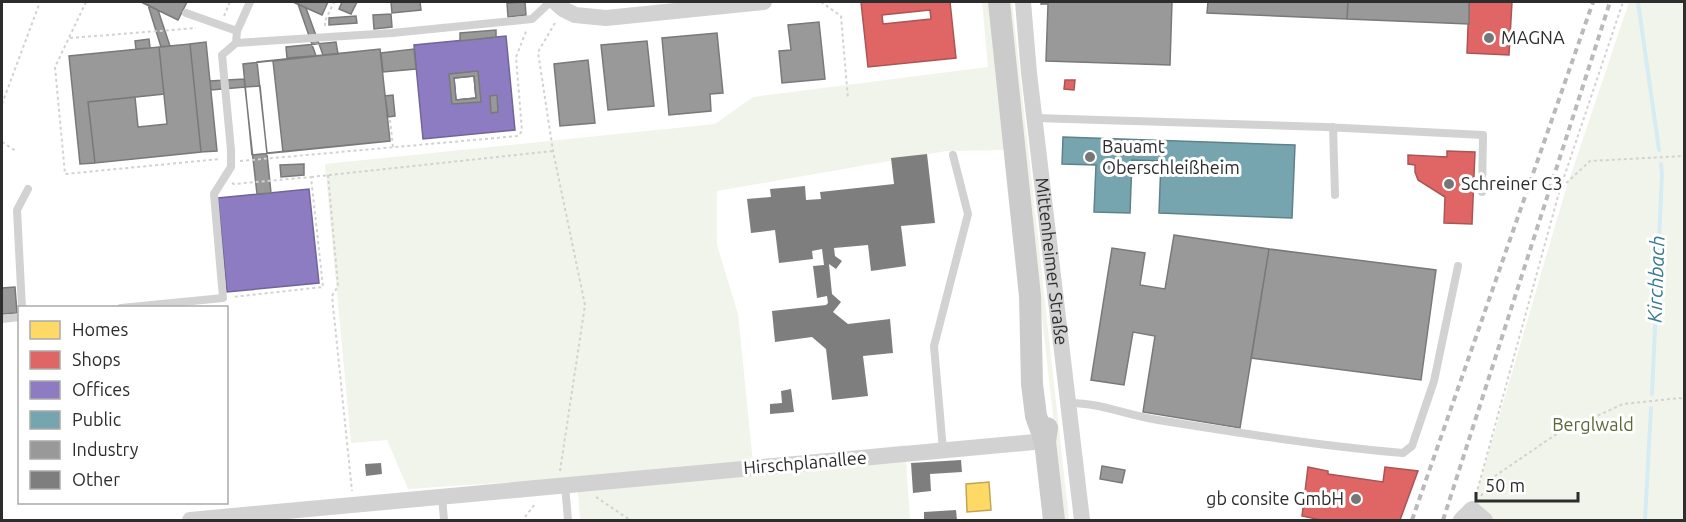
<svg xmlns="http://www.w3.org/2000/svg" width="1686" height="522" viewBox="0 0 1686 522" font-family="Ubuntu,sans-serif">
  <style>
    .green { fill: #f1f4ea }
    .homes { fill: #ffd966; stroke: #c0a555; stroke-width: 1.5 }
    .shops { fill: #e06666; stroke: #a55; stroke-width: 1.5; fill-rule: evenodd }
    .offices { fill: #8e7cc3; stroke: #716496; stroke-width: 1.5; fill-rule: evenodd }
    .public { fill: #76a5af; stroke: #608188; stroke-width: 1.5 }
    .industry { fill: #999; stroke: #797979; stroke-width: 1.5; fill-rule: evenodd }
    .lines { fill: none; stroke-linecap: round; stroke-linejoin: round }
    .stream { stroke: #d6ebf2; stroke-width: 4 }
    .building { fill: #7e7e7e }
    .path { stroke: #d2d2d2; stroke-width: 2; stroke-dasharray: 3 3; stroke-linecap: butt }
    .lane { stroke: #d2d2d2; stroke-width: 8 }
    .street { stroke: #d2d2d2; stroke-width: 16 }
    .secondary { stroke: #cbcbcb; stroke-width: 22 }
    .rail { stroke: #b9b9b9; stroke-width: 4; stroke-dasharray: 6 4.5; stroke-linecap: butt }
    .poi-dot { fill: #767676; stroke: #fff; stroke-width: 2 }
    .labels { text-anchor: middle; stroke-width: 6; stroke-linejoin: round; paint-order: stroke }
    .poi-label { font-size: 18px; fill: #2d2d2d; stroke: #fff; text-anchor: start }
    .street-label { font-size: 18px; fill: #2d2d2d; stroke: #fff }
    .park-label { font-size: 18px; fill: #566939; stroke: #fff }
    .water-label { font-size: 20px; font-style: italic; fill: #397a91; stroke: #fff }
  </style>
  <rect width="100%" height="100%" fill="#fff"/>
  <path class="green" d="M982 2H992L1007 150 946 151 717 191V245L738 314 753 463 905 445 910 520H580L577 478 408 489 387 440 351 443 325 164 715 124 753 97 988 67Z
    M1006 2H1012L1069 520H1065Z
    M1629 2H1684V520H1485L1472 509 1565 192Z"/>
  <path class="homes" d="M989 482 991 510 967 512 966 484Z"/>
  <path class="shops" d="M861 2H950L956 58 868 67ZM930 10 931 19 883 24 882 15Z
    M1469 2H1512L1509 55 1467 53Z
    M1065 80H1075L1074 90 1064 89Z
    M1447 151 1475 152 1472 224 1444 223 1445 197 1418 180 1415 172V165L1408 164V155L1447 157Z
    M1308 467 1328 471V474L1383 482 1385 467 1418 471 1400 520H1321L1302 516Z"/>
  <path class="offices" d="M506 36 515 130 423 139 414 45ZM474 76 476 98 456 100 454 78Z
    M309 189 319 283 227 292 218 198Z"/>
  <path class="public" d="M1063 137 1295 145 1292 218 1159 213 1161 161 1132 160 1130 213 1094 212 1096 165 1062 164Z"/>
  <path class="industry" d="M141 2H187L178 20Z
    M293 2H328L322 15Z
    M342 2H357L351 14 339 9Z
    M391 2H420L421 10 392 13Z
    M525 2 526 15 508 17 507 3Z
    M1042 2H1172L1170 65 1046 61 1048 4H1041Z
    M1208 2H1348L1347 19 1207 13Z
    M1348 2H1469V24L1347 19Z
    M298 4 306 8 323 55 316 56Z
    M148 5 158 10 170 46 161 47Z
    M391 14 392 27 374 29 373 15Z
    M356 16 357 23 329 25V18Z
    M819 22 825 79 782 83 779 51 791 50 788 25Z
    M496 30V37L460 41V33Z
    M717 33 723 93 710 94 711 111 669 115 662 38Z
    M149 39 150 48 136 49 135 41Z
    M647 41 654 106 608 110 601 45Z
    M206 42 217 151 201 152 190 44Z
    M336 42 338 54 287 58 286 47Z
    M190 44 201 152 95 163 88 102 135 97 138 127 167 124 159 47Z
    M159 47 164 94 88 102 95 163 80 164 69 56Z
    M380 49 390 141 252 155 243 64Z
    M380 49 390 141 283 152 273 61Z
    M380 49 390 141 267 153 257 62Z
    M414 49 416 69 383 72 381 53Z
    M588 60 595 123 560 126 554 64Z
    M478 71 481 102 452 104 449 74ZM474 76 476 98 456 100 454 78Z
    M244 79 245 87 211 90 210 81Z
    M260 86 271 193 257 194 245 87Z
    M393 95 395 116 388 117 385 96Z
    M497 95 498 112 491 113 490 96Z
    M304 164V175L281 177 280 165Z
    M1174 235 1269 249 1240 428 1143 412 1155 336 1133 332 1124 385 1091 380 1112 248 1145 253 1140 285 1165 289Z
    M1269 249 1436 270 1421 380 1251 358Z
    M15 287 17 313 2 314V288Z
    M1102 466 1125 470 1122 483 1100 479Z"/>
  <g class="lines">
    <path class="stream" d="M1638 2 1659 150
      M1652 394 1662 174 1661 164
      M1645 520 1651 408"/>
  </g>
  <path class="building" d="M927 154 935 223 901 226 906 266 871 271 868 245 834 248 835 256 842 261 836 269 829 264 832 294 841 302 833 312 848 324 890 319 893 353 863 356 868 396 832 400 826 349 812 337 775 342 772 311 826 305 828 303 827 296 817 298 813 266 824 265 822 249 812 251 813 259 779 263 775 230 751 233 747 199 771 197 770 189 805 186 806 200 821 199 820 192 894 184 891 158Z
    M791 389 794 412 770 414V404L782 403 781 391Z
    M961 460 962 472 930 474 931 491 913 493 911 463Z
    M381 463 382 474 366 476 365 464Z
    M956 510 957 520H924V512Z"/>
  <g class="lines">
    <path class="path" d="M86 2 55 67 65 174 220 159
      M821 2 841 16 848 99
      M224 16 230 2
      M555 23 538 52 553 151 585 305 560 471
      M325 26V21L334 2
      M70 38 196 28
      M2 104 40 2
      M390 120 393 147
      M2 142 16 151
      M240 161 518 136 522 131 516 57 527 29
      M328 175 338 286 332 296 352 491
      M311 177 553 151
      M232 183 234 184 311 177 323 287 232 297
      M1562 187 1590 161 1684 156
      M1476 495 1560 189 1623 2
      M1481 496 1495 476 1555 435 1623 404 1680 398 1684 400
      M596 497 630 520
      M525 517 535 504"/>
    <path class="lane" d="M250 2 237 31 236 43 392 33 532 19 550 2
      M186 13 237 31
      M1035 118 1325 127 1483 135 1482 192
      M1333 127 1335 195
      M22 308 17 210 28 189
      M121 308 223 298 214 194 231 167V150L222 55 236 43
      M2 319 20 317
      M1068 403C1098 402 1129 416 1158 420 1240 433 1321 446 1403 453L1412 446 1434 381 1458 266
      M943 450 934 346 968 214 953 155
      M565 485 568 520
      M442 497 444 520"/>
    <g class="street">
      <path d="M555 2 563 9 575 15 606 18 764 2"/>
      <path id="s1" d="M1023 2 1029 73 1082 520"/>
      <path d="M190 520 1045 441"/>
      <path d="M1461 520 1472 509 1485 520"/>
    </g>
    <path class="secondary" d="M999 2 1030 296 1032 384 1036 416 1045 441
      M1047 428 1045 441 1054 520"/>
    <path class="rail" d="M1412 520 1593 2
      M1443 520 1610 2"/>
  </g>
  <g class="poi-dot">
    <circle cx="1489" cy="38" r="6"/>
    <circle cx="1090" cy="157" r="6"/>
    <circle cx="1449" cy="184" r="6"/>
    <circle cx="1356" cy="499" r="6"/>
  </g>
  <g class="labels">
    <g class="poi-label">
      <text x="1501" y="44">MAGNA</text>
      <text x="1102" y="153">Bauamt<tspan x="1102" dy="21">Oberschleißheim</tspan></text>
      <text x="1461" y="190">Schreiner C3</text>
      <text x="1344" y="505" text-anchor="end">gb consite GmbH</text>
    </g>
    <g class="street-label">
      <text dy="6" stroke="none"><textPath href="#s1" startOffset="261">Mittenheimer Straße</textPath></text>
      <text transform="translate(805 463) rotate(-5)" y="6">Hirschplanallee</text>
    </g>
    <g class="park-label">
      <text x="1593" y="431">Berglwald</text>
    </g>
    <g class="water-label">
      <text transform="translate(1656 279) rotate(-88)" y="7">Kirchbach</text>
    </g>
  </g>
  <rect width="1686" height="522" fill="none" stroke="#2d2d2d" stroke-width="6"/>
  <rect x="18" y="306" width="210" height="198" fill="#ffffff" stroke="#ababab" stroke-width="1.5"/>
  <rect x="30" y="321" width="30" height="18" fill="#ffd966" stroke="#ababab" stroke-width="1.5"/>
  <text x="72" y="336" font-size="18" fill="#2d2d2d">Homes</text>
  <rect x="30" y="351" width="30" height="18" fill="#e06666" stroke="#ababab" stroke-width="1.5"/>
  <text x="72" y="366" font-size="18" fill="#2d2d2d">Shops</text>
  <rect x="30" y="381" width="30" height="18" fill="#8e7cc3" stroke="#ababab" stroke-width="1.5"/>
  <text x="72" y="396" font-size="18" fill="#2d2d2d">Offices</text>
  <rect x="30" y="411" width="30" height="18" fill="#76a5af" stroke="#ababab" stroke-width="1.5"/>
  <text x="72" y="426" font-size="18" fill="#2d2d2d">Public</text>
  <rect x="30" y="441" width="30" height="18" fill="#999999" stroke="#ababab" stroke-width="1.5"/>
  <text x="72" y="456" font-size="18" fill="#2d2d2d">Industry</text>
  <rect x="30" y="471" width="30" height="18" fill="#7e7e7e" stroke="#ababab" stroke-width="1.5"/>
  <text x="72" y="486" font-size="18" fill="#2d2d2d">Other</text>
  <path d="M1476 492v9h102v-9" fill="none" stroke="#2d2d2d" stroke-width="3"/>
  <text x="1485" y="492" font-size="18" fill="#2d2d2d" stroke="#ffffff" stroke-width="4.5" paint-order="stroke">50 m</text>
</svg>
